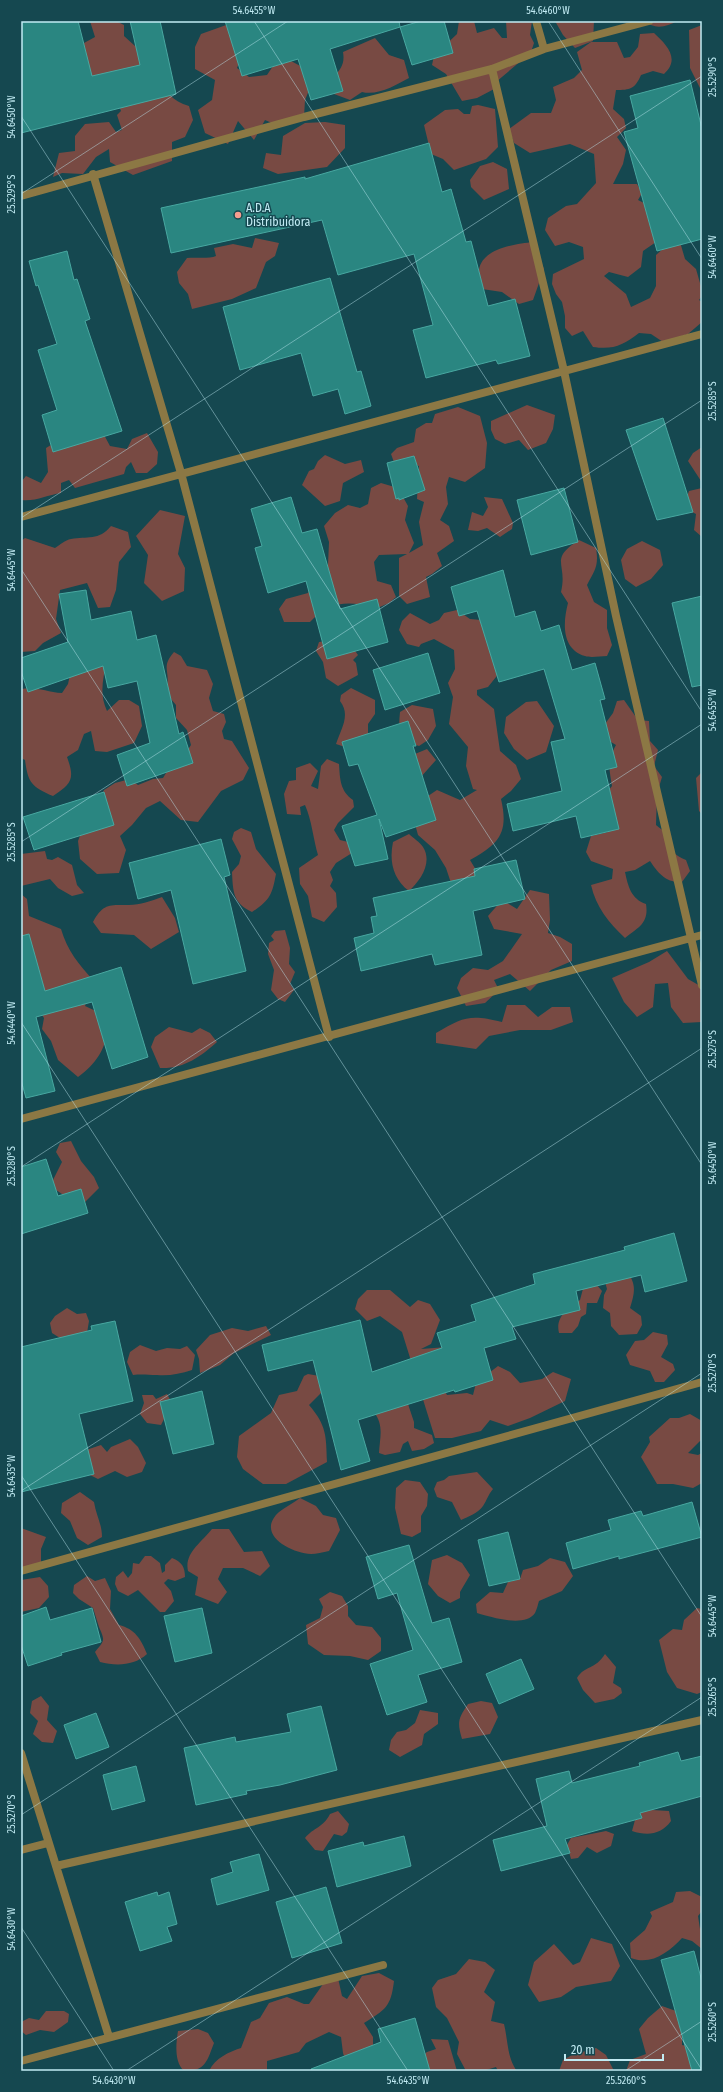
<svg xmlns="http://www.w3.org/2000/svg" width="723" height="2092" viewBox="0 0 723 2092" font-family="'Fira Sans Condensed',sans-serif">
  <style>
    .green { fill: #784a43 }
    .building { fill: #2a8681; stroke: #48a8a1 }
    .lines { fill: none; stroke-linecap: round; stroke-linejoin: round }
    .street { stroke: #8c7844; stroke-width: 8 }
    .ticks { fill: none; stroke: #c1ebf3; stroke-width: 1; stroke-opacity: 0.45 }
    .poi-dot { fill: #f59d8f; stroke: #154850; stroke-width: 1.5 }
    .labels { text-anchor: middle; stroke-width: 3; stroke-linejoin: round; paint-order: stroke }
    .poi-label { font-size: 12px; fill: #c1ebf3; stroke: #154850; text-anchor: start }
    .neatline { fill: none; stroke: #c1ebf3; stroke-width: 1.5 }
    .ticks-label { font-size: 10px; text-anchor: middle; fill: #c1ebf3 }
  </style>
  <rect width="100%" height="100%" fill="#154850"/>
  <path class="green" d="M90 21H116L124 25V36L135 46 149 38C157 67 156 96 189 106L193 120 185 137 172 142V161L133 175 110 162 109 149 96 157 83 174 62 173 53 177 59 153 75 151V136L85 124 109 122 116 132 122 130 117 115 121 111 114 93 94 81 62 55 95 37Z
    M459 21H474L477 33 494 28 502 38H507L506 21H532L530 35 534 43 530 55 522 60 496 82 498 87 477 98 462 101 446 74 432 65 434 56 457 34Z
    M555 21H594L593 41 575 48 563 35Z
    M645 21H677C667 27 654 30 645 21Z
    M229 24 246 44 237 68 249 77 267 75 273 66 291 61 304 68 314 78 305 100 304 117 281 127 265 120 254 140 238 121 228 144 205 133 198 110 212 100 215 80 195 69V47L201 34Z
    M702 25V92L690 68 689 30Z
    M654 33C666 44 681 59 664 74L653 71 641 75C635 89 630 90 616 90L613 109 624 119 626 128 617 137 626 150 623 164 613 184H637L642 193 638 200 648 205 656 242 643 251 641 267 628 277 609 272 604 276 626 294 631 307 650 298 656 286V255L665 247 680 242 685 259 696 269 702 290V296L699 300 702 302V322L688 334 663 342 651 334 639 333C623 345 614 350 593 347L583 331 572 336 565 328V316L562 302 556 294 552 284 553 274 584 259 583 247 569 242 555 246 545 230 548 218 566 206 577 204 596 183 594 154 570 144 530 153 514 143 509 129 531 113H551L556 100 553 87 574 78 582 70 577 52 591 42H617L624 58 630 57 638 47 640 34Z
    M375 38 389 55 404 60 409 78C396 85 378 96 362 92L350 100 334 94 333 78C341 69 345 64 343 52Z
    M478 105 495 109 498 147 486 159 454 170 443 159 431 154 424 125 445 110 458 109 464 114H470L472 106Z
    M325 122 345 125V148L327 167 278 174 263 168 266 153 281 155 283 136 305 123Z
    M493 162 507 169 509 189 484 200 471 187 470 180 480 166Z
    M255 238 279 243 275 256 266 262 256 288 232 299 192 309 188 294 179 283 177 272 187 258C196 257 209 259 216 256L214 248 233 244 252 248Z
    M533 242 544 269 533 300 519 304 502 292 482 289C481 284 478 276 479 270 482 248 516 244 533 242Z
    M527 405 555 415 553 429 546 443 528 450 519 440 505 444 495 439 491 430V421Z
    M458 407 480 416 487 443 485 468 465 482 449 477 446 487 448 504 440 520 449 526 454 541 437 553 442 566 432 574 426 577 430 597 407 604 399 596V558L407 554 379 555 374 562 377 581 391 585 396 597 389 603 375 609C349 599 329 602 310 622H284L279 609 286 599 308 593 313 577 328 565 329 542 324 526 335 513 348 505 360 508 368 504 371 488 381 483 398 488 408 506 405 520 414 543 409 553 423 545 419 522 424 502 417 499 419 466 409 463 395 465 391 454 397 448 414 442 416 429 426 423H432L435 414Z
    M103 433 110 446 127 449 132 439 147 433 158 452 157 464 147 473H136L131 462 126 467 124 474 75 488 69 480 61 483V493C47 495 35 502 21 500V482L26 476 41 483 48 472 46 448 56 442Z
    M702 447V480L701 481 688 461 693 453Z
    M325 455 345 464 361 460 364 472 343 483 340 501 325 506 302 485 309 471 314 469 318 461Z
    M702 488V537L694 530 696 514 686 509 685 502 689 491Z
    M484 497 502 499 513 523 512 529 500 537 487 528 478 531 468 530 472 512 483 516 488 507Z
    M160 510 185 516 178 554 185 568 184 591 162 601 144 583 148 555 136 536Z
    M111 526 128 532 131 547 119 562 116 590 110 607 98 608 87 583 60 590 56 619 61 633 43 643 35 651 21 652V541L25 538 55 548C60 545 65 540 71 539 87 536 99 541 111 526Z
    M579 540 596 548C599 566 595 570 587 585L594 602 607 610V628L612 645 607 656C600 656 591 658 585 656 561 649 563 622 568 603L561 592C568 563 548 560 579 540Z
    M642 541 660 550 663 565 651 579 636 587 625 579 621 560 627 549Z
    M457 610 470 619 481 620 500 672 488 687 477 690V695L494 709 500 751 516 765 521 779 511 791 501 799C509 833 499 844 470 860L479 875 454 892 446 868 435 850 418 835 415 824 425 798 437 790 460 800 477 790 473 789 466 766 468 747 449 724 453 697 448 683 455 669 454 650 434 639 421 644 419 647 407 644 399 630 402 621 410 613 430 624 439 620 444 613Z
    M334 640 348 641 358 655 353 660 356 663 358 675 338 686 326 678 323 662 316 651 319 642Z
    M174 652 181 656 187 666 207 670 213 684 209 698 213 711 224 714 226 722 222 731 224 739 232 741 249 768 243 780 221 791 198 822 181 820 160 801 146 808 132 825 120 836 126 850 119 873 97 874 80 859 78 841 84 825 99 804 104 790 115 783 130 779 138 785 153 779 163 778 172 763 185 754 191 745 187 730 176 718V705L165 692C173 672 159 669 174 652Z
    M107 661C103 678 99 694 107 711L119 700H129L139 706 142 726 134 743 107 752 95 751 91 731 84 734 78 750 67 757C75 779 72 783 53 796 31 787 28 782 25 760L21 758V689C35 686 47 692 62 693L68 684 71 670Z
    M351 688 375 700V714L368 724V737L348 748 336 744C341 729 351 715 340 701L341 695Z
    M624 700 638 720 649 721 650 741 658 750 654 766 662 777 657 794 656 825C659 828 663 830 666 833 675 844 663 850 686 860L690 871 682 882C666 883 658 873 650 861L635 870 625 872C628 886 631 899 646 904 649 923 639 927 625 938 609 923 596 907 591 885L612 879 613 869 591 861 586 852 591 836 608 832C602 813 598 803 612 786 609 768 607 761 616 745L606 739 602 728 613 713 617 701Z
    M537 701 554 726 546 752 527 760 514 749 504 733 506 717 526 702Z
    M412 705 433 709 436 726 428 740 419 746C399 738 398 733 400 712Z
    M427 749 436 760 420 778 415 754Z
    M327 759 339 764C340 779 340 791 353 800L354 807 338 823 334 830 340 840 348 842 352 853 336 863 330 872 333 880 330 886 336 893 337 907 324 922 312 917 308 896 300 884 299 868 318 855C313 838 312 821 305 805L300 807 301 815 287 814 284 794 289 781 296 780V768L310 763 318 771 311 786 318 789 321 766Z
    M702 772V814L699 811 696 778Z
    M241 828 251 832 256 849 276 874C272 895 270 900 252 912 233 903 233 892 232 872L239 864 241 856 232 839 234 832Z
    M409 834C413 838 420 842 423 847 433 863 420 881 409 891 393 879 389 861 393 842Z
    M45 851 47 859 52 860 58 857 72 865 77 885 84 893 72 896 58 888 50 879 21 886V854Z
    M530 890 549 894 550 920 548 933 560 937 572 944V961L551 970 530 991 510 974 494 980 499 990 485 1003 466 1006 457 988 461 978 473 968 488 970 503 961 522 934 494 929 488 916 502 900 517 909Z
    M21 894 27 899 29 916 61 929C67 950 79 965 94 981L85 1006 100 1013C102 1019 106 1028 106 1035 105 1052 91 1068 78 1077L58 1060 51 1041 42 1029 44 1018C18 981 21 937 21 894Z
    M162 897 175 918 179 932 151 949 134 935 101 933 93 922C103 903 110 905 129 905 140 905 151 901 162 897Z
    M285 930 290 948 289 964 295 972 290 984 294 990 285 1002 278 999 271 990 274 970 268 954 269 943 274 940 271 936 275 931Z
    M667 951 688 979 702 987V1022L683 1023 671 1007 668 983 655 984 653 1007 637 1017 624 1002 612 978 649 962Z
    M507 1005H525L538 1017 552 1007H570L573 1022 551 1030H520L489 1036 476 1049 436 1043V1033C463 1017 470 1014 502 1022Z
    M169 1027 192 1033 200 1028 210 1033 217 1042C200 1057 184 1069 160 1068L151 1047 155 1037Z
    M71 1141 81 1161 94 1177 99 1188 85 1202 62 1194 50 1186 62 1162 56 1152 60 1143Z
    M624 1267C636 1283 636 1289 630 1308L641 1316 642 1325 637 1334 619 1335 611 1326 610 1313 603 1308 604 1295 607 1289 604 1278Z
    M596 1284 602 1291 597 1303H587L586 1314 581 1317 578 1326 572 1333H559C555 1317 568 1308 580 1300L584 1285Z
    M367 1290H390L410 1307 418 1300 430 1304 440 1320 431 1344 421 1349 447 1347 443 1388 447 1395 467 1393 473 1395 476 1383 498 1366 510 1372 520 1383 542 1379 553 1372 571 1379 565 1401 530 1418 508 1426 490 1420 481 1431 452 1438H435L402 1332 380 1316 367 1321 355 1309 358 1299Z
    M67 1308 77 1314 86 1313 89 1321 87 1333 68 1343 52 1333 50 1323 55 1316Z
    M266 1326 271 1335 234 1353 220 1365 200 1373 199 1359 196 1350 210 1335 232 1328 248 1331Z
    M653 1332 667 1335 668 1344 661 1357 673 1364 675 1370 664 1382H655L650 1371 630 1365 626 1355 635 1341 644 1340Z
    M140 1345 156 1351 167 1348 180 1349 187 1346 195 1355 192 1370C180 1374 169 1376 157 1375 148 1375 142 1374 133 1375L127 1362 130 1352Z
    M308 1374 325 1377 328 1386 309 1405C327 1426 326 1436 327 1462L286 1484H263L243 1469 237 1457 239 1436 271 1413 279 1395 297 1391 304 1376Z
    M167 1394 172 1403 161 1425 147 1423 140 1414 144 1403 142 1395H153L156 1399Z
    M399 1401 408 1404 414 1422V1428L432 1435 434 1443 424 1449 412 1451 408 1441 403 1444 400 1452 385 1455 379 1453C380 1436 384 1426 374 1412Z
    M690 1414 702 1421V1439L688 1453 698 1455 702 1453V1483L693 1488 673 1484H657L641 1457 650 1442 649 1437 670 1418H679Z
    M130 1439 138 1447 146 1463 142 1472 127 1477 115 1471 98 1479 86 1473V1450L101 1445 107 1452 111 1447Z
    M477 1472 493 1489C488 1495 487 1500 483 1506 478 1513 468 1517 461 1520L452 1502 437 1497 434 1489 437 1482 444 1480 449 1476Z
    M405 1480 420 1482 428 1494 427 1506 421 1516V1532L412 1537 401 1534 395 1508 396 1488Z
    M80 1492 94 1502C96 1515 102 1524 102 1537L88 1545 77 1538 70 1521 61 1513 62 1503Z
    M300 1498 316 1506 323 1515 336 1518 340 1530 329 1551C323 1552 316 1554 311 1554 290 1553 255 1534 279 1512 285 1507 294 1503 300 1498Z
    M21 1528 46 1537 41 1549V1562L21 1569Z
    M212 1529H229L244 1552 262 1551 270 1566 260 1576 243 1568H223L218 1579 227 1592 218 1604 195 1595 198 1577 188 1571C184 1553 201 1543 212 1529Z
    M447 1555 462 1563 470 1575 460 1592V1598L450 1603 438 1596 428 1584 432 1560Z
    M145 1556H151L160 1563 162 1573 165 1571V1565L172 1558C182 1562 185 1567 185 1577L175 1581 168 1579 164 1583 171 1591 174 1601 165 1612H160L138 1590 128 1596 118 1591 115 1584 116 1577 123 1571 128 1578 132 1573 133 1563 139 1564Z
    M550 1558 565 1562 573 1576 562 1591 539 1601C538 1604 537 1609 535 1613 525 1628 491 1617 477 1613L476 1604 490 1592 503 1593 508 1582 520 1579 523 1570 538 1566Z
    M87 1576 95 1581 105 1578 111 1591 110 1609 119 1625C135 1629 141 1639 147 1654 134 1666 116 1666 100 1662L95 1652C105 1640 105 1641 99 1627 97 1621 95 1614 93 1608L79 1599 73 1593 74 1585Z
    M40 1577 48 1586 49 1597 39 1608 21 1612V1580Z
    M330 1592 342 1596 348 1606V1616L356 1625 372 1627 381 1638V1651L368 1660 350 1656 324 1655 308 1644 306 1625 320 1618 323 1607 319 1599Z
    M697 1608 702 1609V1692L697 1694 677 1688 667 1672 659 1640 673 1629 682 1630 684 1620Z
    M605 1654 616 1667 613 1683 621 1688 622 1693 614 1699 595 1703 583 1690 577 1678C585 1665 595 1670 605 1654Z
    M41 1696 49 1706 47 1720 57 1731 53 1743 42 1742 33 1734 38 1721 30 1713 32 1701Z
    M481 1701 492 1703 498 1717 490 1734 462 1739C457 1722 458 1719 468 1704Z
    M420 1710 438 1713V1724L424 1734 422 1745 400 1757 389 1750 391 1740 397 1732 406 1730 415 1723Z
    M635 1792 647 1794 652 1810 669 1811 671 1821C661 1835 647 1836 632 1831L635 1820 642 1818Z
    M338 1811 349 1824 347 1832 342 1836 334 1834 323 1851 315 1850 305 1838C314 1827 323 1828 330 1814Z
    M606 1831 614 1834 611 1846 597 1853 587 1847 578 1858 571 1859 567 1845 571 1838Z
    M690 1891 702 1897V1911L698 1916 700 1929 702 1923V1949L692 1941 682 1938C669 1952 651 1966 631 1958L630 1943 645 1930 652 1916 650 1912 673 1902 676 1892Z
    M591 1938 612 1944 620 1966 611 1981 576 1987 561 1997 539 2002 528 1985 534 1962 554 1944 573 1965 580 1962Z
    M469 1959 485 1962 495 1970 484 1992 495 2002 491 2021 504 2024C508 2040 507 2058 517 2071H498L496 2067 483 2071H466L457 2054 459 2042 447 2018 436 2007 432 1988 438 1980 456 1974Z
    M379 1973 394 1981C391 2007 385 2010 364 2023L373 2037V2049L349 2071 343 2053 341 2037 329 2032 306 2043 299 2052 267 2061V2071H209C215 2058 229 2052 241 2048L251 2022 260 2018 269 2003 287 1997 304 2004H309L328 1977 338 1978 342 1996 347 1999 362 1976Z
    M662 2006 676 2011 682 2036V2045L697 2048 696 2071H626L630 2060 646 2054 639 2029 648 2018Z
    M46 2011H64L69 2014 68 2022 54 2032 40 2030 26 2035 21 2031V2022L29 2018 39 2020Z
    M198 2029 208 2033 214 2043C207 2061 206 2071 184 2071 174 2062 176 2043 178 2031Z
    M431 2039 448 2040 457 2071H403L427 2052 436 2049Z
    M596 2048 606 2055 614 2071H559L563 2060 572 2055Z"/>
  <path class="building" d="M21 21H78L92 76 140 65 130 21H160L176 94 21 133Z
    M225 21H399L400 27 330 49 343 91 311 100 298 59 242 76Z
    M421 21H444L453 53 412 65 400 27Z
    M690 80 702 129V239L657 251 624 132 638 128 630 96Z
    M429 143 442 192 451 189 466 242 471 241 488 306 515 299 530 356 498 364 496 360 426 378 413 330 433 325 414 254 338 275 322 220 171 253 161 208 305 177V179Z
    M67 251 74 280 77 279 90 319 85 321 122 431 53 452 42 415 57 410 38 350 57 344 38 285 36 286 29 261Z
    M330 278 357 372 361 371 371 406 345 414 338 389 313 396 301 353 240 370 223 307Z
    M663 418 693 512 657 520 626 430Z
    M414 456 425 490 399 500V498L396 499 387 463Z
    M564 488 578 542 531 555 517 500Z
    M291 497 302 533 317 529 340 609 377 599 388 642 327 659 306 581 268 593 255 548 262 546 251 509Z
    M503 570 515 617 535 611 541 631 559 625 572 670 595 663 605 699 600 700 617 767 605 770 619 829 581 838 576 816 513 831 507 804 562 791 551 742 565 739 544 669 499 682 477 611 459 616 451 587Z
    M86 590 91 620 131 611 137 640 156 635 179 734 183 732 193 763 127 786 117 755 150 743 137 681 108 688 103 666 28 692 21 671V658L68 642 59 594Z
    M702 596V685L692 687 672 603Z
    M428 653 440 693 385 710 373 670Z
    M408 721 416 746H413L436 820 386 837 379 819 388 859 355 866 342 826 377 815 358 764 349 766 342 742Z
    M104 792 114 825 34 850 23 817Z
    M221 839 230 875 224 877 246 971 193 984 171 890 138 899 129 863Z
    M516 860 525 899 473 911 482 955 435 965 432 954 361 971 354 938 374 933 371 917 377 916 373 898 475 876 474 869Z
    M29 934 45 991 121 967 148 1057 112 1069 92 1002 36 1017 55 1091 26 1098 21 1080V936Z
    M46 1159 58 1196 81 1189 88 1213 21 1234V1167Z
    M674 1233 687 1281 645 1292 641 1275 576 1291 580 1310 512 1327 516 1339 484 1348 493 1380 455 1392 454 1390 358 1420 370 1461 341 1470 313 1360 268 1371 262 1345 360 1320 372 1372 442 1348 437 1333 476 1321 471 1305 535 1284 533 1274 625 1250 624 1247Z
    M115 1321 133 1401 79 1414 94 1474 21 1492V1347L92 1330 91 1326Z
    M202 1391 214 1444 173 1454 160 1402Z
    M692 1502 702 1537 619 1559V1556L573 1569 566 1543 611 1530 608 1520 641 1511 643 1516Z
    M508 1532 520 1579 489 1586 478 1540Z
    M409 1545 432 1623 449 1618 462 1662 418 1675 427 1702 387 1715 370 1664 413 1650 397 1593 378 1599 366 1557Z
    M46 1607 50 1620 92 1608 101 1642 61 1653 62 1655 28 1666 21 1645V1616Z
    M202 1608 212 1653 175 1662 164 1616Z
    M521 1659 534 1689 499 1704 486 1674Z
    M321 1706 337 1770 280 1785 246 1791 247 1794 196 1805 184 1748 235 1737 236 1742 291 1732 287 1714Z
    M96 1713 109 1747 76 1759 64 1725Z
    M678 1752 681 1761 702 1756V1796L640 1813 642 1818 565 1839 570 1853 501 1871 493 1840 547 1826 536 1779 569 1771 572 1783 640 1766 639 1763Z
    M136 1766 145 1801 112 1810 103 1775Z
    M404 1836 411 1866 337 1887 328 1851 363 1842 364 1846Z
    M259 1854 269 1890 217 1905 211 1879 233 1872 230 1862Z
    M326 1887 342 1943 292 1958 276 1902Z
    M157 1892 158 1896 169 1892 177 1924 167 1927 172 1941 140 1951 125 1902Z
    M694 1951 702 1982V2071H692L661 1960Z
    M415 2018 430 2071H312L311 2069 381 2042 378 2029Z"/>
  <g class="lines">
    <path class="street" d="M536 21 544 49
      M492 69 564 371 616 616 702 985
      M93 174 181 473 329 1037
      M21 196 304 117 492 69 544 49 649 21
      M21 517 702 334
      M21 1119 702 935
      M21 1571 702 1382
      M21 1753 109 2037
      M21 1850 48 1843
      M56 1866 702 1720
      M21 2061 383 1965"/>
  </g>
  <path class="ticks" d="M254 21 702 712M548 21 702 259M21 116 702 1165M21 194 288 21M21 518 702 76M21 569 702 1617M21 842 702 400M21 1022 702 2070M21 1167 702 724M21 1475 408 2071M21 1491 702 1048M21 1815 702 1373M21 1927 114 2071M126 2071 702 1697M625 2071 702 2021"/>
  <circle class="poi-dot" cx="238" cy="215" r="4"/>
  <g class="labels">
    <g class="poi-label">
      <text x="246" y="212">A.D.A<tspan x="246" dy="14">Distribuidora</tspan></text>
    </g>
  </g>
  <rect width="723" height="2092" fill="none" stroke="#154850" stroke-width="44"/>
  <path d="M565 2054v6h98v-6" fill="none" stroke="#c1ebf3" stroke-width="2"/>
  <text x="571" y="2054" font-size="12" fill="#c1ebf3" stroke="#154850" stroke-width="3" paint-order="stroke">20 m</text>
  <rect x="22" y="22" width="679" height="2048" class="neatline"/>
  <g class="ticks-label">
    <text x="254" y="14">54.6455°W</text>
    <text x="548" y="14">54.6460°W</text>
    <text transform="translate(712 77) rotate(-90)" y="4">25.5290°S</text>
    <text transform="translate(11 117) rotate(-90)" y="4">54.6450°W</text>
    <text transform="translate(11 194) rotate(-90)" y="4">25.5295°S</text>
    <text transform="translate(712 257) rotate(-90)" y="4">54.6460°W</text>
    <text transform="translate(712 401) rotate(-90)" y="4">25.5285°S</text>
    <text transform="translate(11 570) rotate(-90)" y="4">54.6445°W</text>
    <text transform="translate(712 710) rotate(-90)" y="4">54.6455°W</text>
    <text transform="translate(11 842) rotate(-90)" y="4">25.5285°S</text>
    <text transform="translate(11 1023) rotate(-90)" y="4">54.6440°W</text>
    <text transform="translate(712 1049) rotate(-90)" y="4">25.5275°S</text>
    <text transform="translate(712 1163) rotate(-90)" y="4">54.6450°W</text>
    <text transform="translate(11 1166) rotate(-90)" y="4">25.5280°S</text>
    <text transform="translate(712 1373) rotate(-90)" y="4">25.5270°S</text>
    <text transform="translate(11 1476) rotate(-90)" y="4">54.6435°W</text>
    <text transform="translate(712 1616) rotate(-90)" y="4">54.6445°W</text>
    <text transform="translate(712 1697) rotate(-90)" y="4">25.5265°S</text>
    <text transform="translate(11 1814) rotate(-90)" y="4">25.5270°S</text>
    <text transform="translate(11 1929) rotate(-90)" y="4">54.6430°W</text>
    <text transform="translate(712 2022) rotate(-90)" y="4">25.5260°S</text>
    <text x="114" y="2084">54.6430°W</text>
    <text x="408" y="2084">54.6435°W</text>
    <text x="626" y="2084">25.5260°S</text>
  </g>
</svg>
